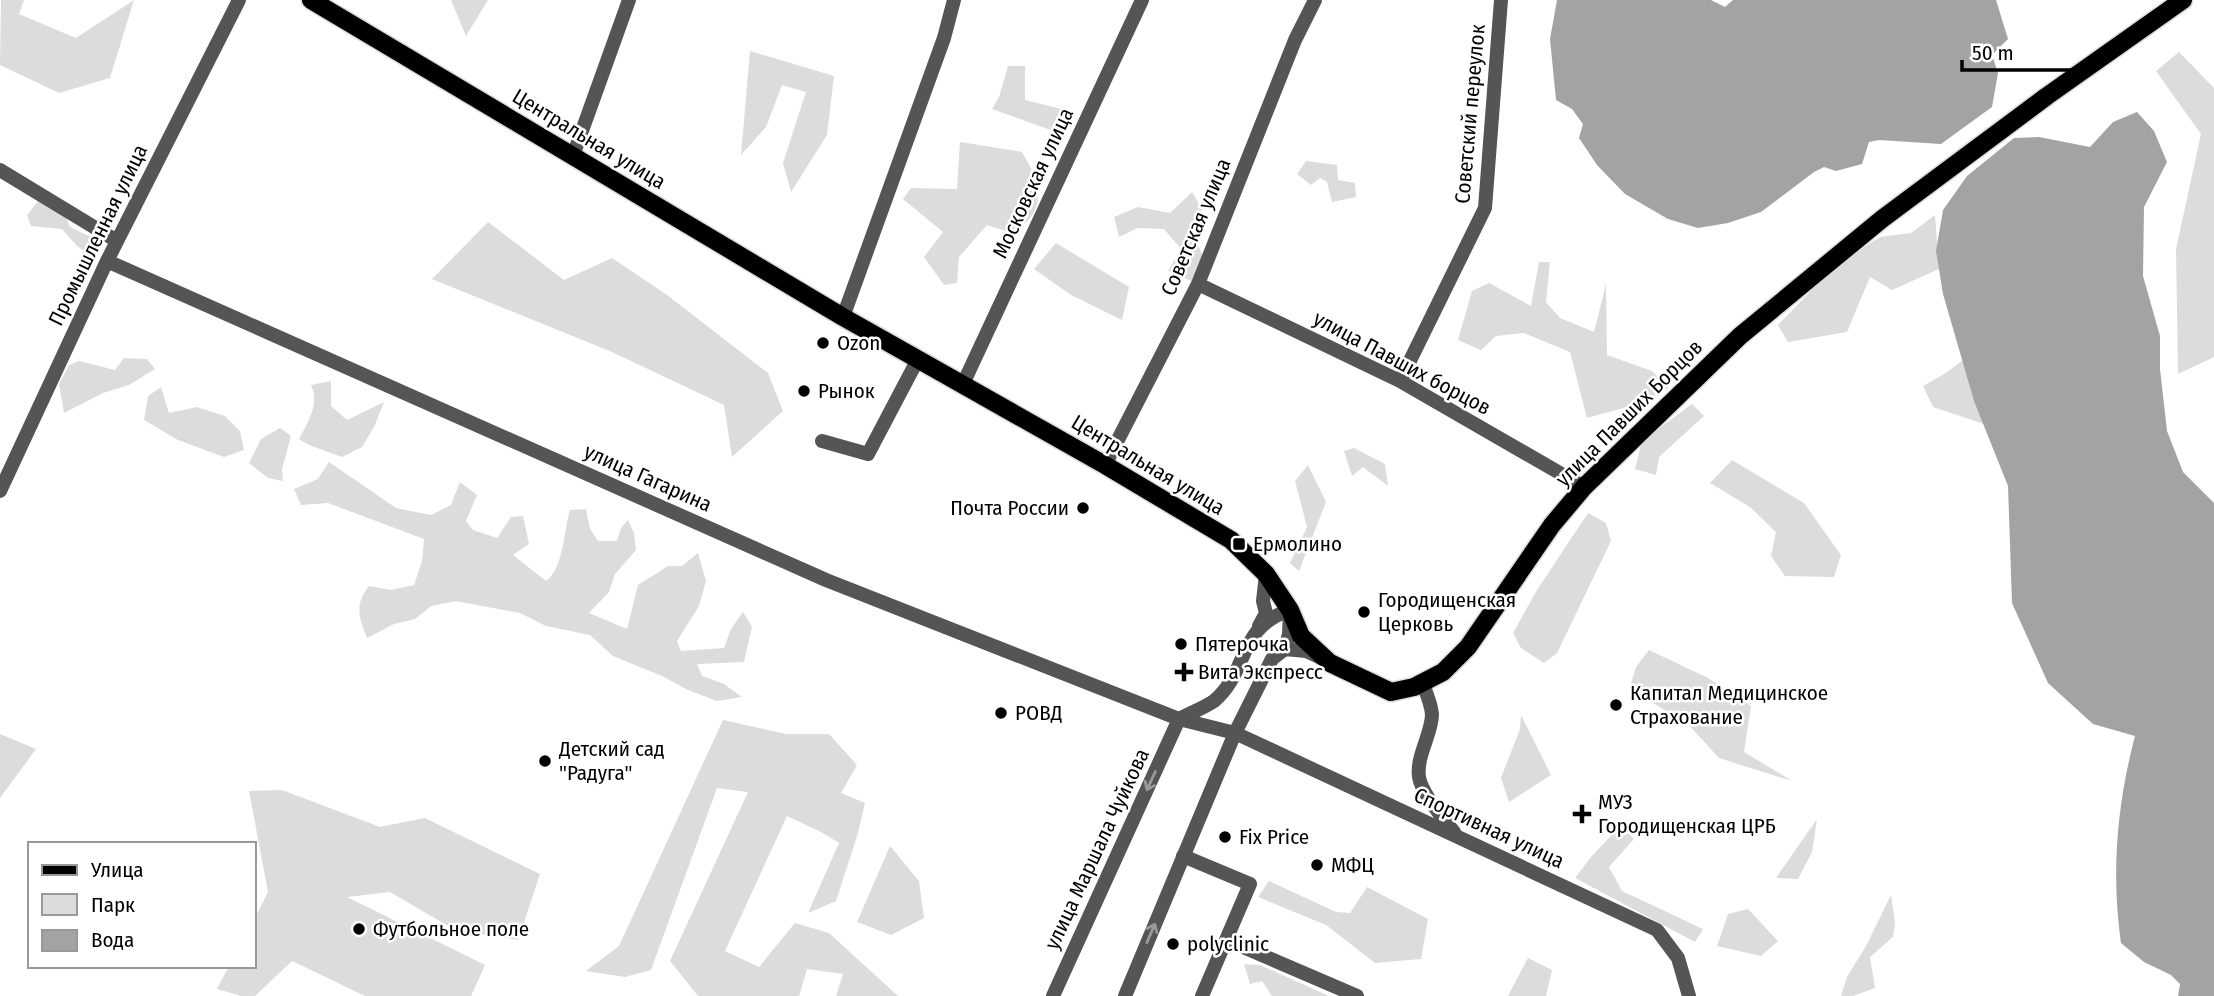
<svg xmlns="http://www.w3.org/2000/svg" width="2214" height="996" viewBox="0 0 2214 996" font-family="'Fira Sans Condensed',sans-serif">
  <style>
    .green { fill: #dcdcdc }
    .water { fill: #a3a3a3 }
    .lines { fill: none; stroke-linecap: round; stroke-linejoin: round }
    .primary-casing { stroke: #dbdbdb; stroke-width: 21 }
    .minor { stroke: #555; stroke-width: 14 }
    .primary { stroke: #000; stroke-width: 18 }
    .oneway { stroke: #999 }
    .poi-dot { fill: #000; stroke: #fff; stroke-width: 2.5 }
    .labels { text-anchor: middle; stroke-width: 5; stroke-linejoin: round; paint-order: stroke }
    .street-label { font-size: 21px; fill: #000; stroke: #fff }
    .poi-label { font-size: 21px; fill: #000; stroke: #fff; text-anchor: start }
  </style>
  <rect width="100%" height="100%" fill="#fff"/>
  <path class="green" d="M1 0H24L19 14 76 38 134 0 110 78 59 93 0 65Z
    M451 0H488L466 36Z
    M750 51 834 76 827 135 791 192 783 163 806 92 782 85 766 127 741 155Z
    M2179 52 2214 88V357L2178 374 2176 249 2201 134 2156 71Z
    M1008 66H1025V100L1066 110 1065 138 1048 129 992 109 999 97Z
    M960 142 1022 152C1033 171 1045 193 1033 214 1029 221 1019 228 1012 233L987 225 959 257 957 283 944 285 924 257 943 232 903 199 911 188 957 189Z
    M1306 161 1337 165 1338 180 1355 183 1356 197 1332 202 1327 182 1320 178 1311 185 1297 174Z
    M1192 192 1202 209 1196 239 1202 255 1198 284 1168 271 1181 249 1164 229 1138 228 1119 237 1114 217 1138 207 1170 213Z
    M38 201 62 208 70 227 99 241 91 255 77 246 62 229 31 226 27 215Z
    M1935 215 1939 269 1892 290 1870 277 1847 332 1788 342 1778 325 1837 264 1880 237 1911 233Z
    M488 222 564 280 612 258 667 295 768 373 783 411 732 457 724 405 612 352 432 279Z
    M1056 243 1129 287 1122 320 1071 295 1034 269Z
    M1539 262H1550L1546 302 1560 318 1594 332 1606 284 1607 355 1652 371 1669 388 1634 405 1587 418 1570 352 1524 333 1496 336 1481 350 1458 340 1472 291 1489 283 1531 306Z
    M124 358 147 359 155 369 129 385 103 393 64 413 59 384 69 365 79 361 115 370Z
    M1963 360 1984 424 1933 407 1923 386 1946 373Z
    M331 381V406L347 420 384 402 374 427 362 447 342 457 309 445 299 439C308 423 320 403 311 385Z
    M161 387 169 413 197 407 225 416 240 431 244 450 224 457 178 440 144 420 148 396Z
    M1692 404 1704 416 1659 457 1656 475 1635 469 1642 441Z
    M280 428 291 436 282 469 283 481 268 478 249 463 261 439Z
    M1354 448 1385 464 1388 486 1363 467 1352 476 1344 451Z
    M1732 460 1804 503 1841 555 1834 577 1785 576 1771 556 1776 532 1750 507 1710 483Z
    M329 462 396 508 431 515 451 505 460 482 477 495 466 521 473 530 497 538 511 517 523 516 529 544 513 555 546 581C563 570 564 530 570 510L586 509 590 529 598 541H617L621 528 628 520 634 533 636 550 615 574 609 592 589 613 627 629 638 585 668 566H682L698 553 706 581 699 606 677 641 681 651 724 648 731 629 743 612 752 627 744 662 697 664 702 676 724 684 742 697 717 701 688 690 662 676 613 656 590 635 546 626 520 613 456 601 431 606 415 619 394 624 367 638C359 617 354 605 369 586L391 590 414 585 422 561 424 539 328 503 301 505 294 489 318 479Z
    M1308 465 1326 502 1299 571 1290 563 1307 527 1295 481Z
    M1588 513 1606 523 1611 541 1557 653 1544 663 1521 648 1513 633 1537 590Z
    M1649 650 1708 678 1751 706 1744 752 1792 781 1719 758 1685 721 1629 690 1636 667Z
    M1521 715 1551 775 1509 802 1501 778 1520 729Z
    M723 720 786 734H829L857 765 841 793 865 803 858 833 836 901 808 913 839 843 821 832 787 816 725 951 759 967 795 923 829 933 898 996H836L843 974 807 969 799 996H698L670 961 748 792 717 788 651 970 625 977 586 971 619 946Z
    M0 734 36 749 0 798Z
    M282 790 380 827 425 818 540 874 518 940 455 930 390 892 347 897 485 965 471 996H365L292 961 255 996H241L217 989 229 966H254V920L268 892 249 791Z
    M1817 819 1812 852 1798 879 1776 878Z
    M1621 825 1634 839 1609 867 1622 891 1703 929 1695 942 1575 878 1591 857Z
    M890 846 919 881 924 918 891 935 857 922Z
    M1269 881 1336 912 1350 913 1367 887 1428 919 1421 959 1375 963 1326 925 1258 897Z
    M1891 895 1895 923 1893 937 1870 957 1875 988 1853 996H1841L1847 977 1866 946Z
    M1748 909 1778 941 1761 956 1717 946 1728 914Z
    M1528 958 1552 970 1546 996H1508Z
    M1244 964 1260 965 1329 996H1272L1262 981 1250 984Z"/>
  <path class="water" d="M1557 0H1711L1725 7 1733 0H1996L2008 39 1992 55 1998 73 1992 107 1941 144 1879 140 1869 142 1862 164 1836 171 1824 167 1814 172 1761 212 1728 223 1698 228 1668 219 1625 194 1597 165 1579 138 1583 124 1572 109 1556 100 1550 39Z
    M2137 112 2154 131 2167 162 2144 207 2143 276 2160 336V369L2167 431 2183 472 2214 503V996H2178L2180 984 2171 975 2144 962 2121 943C2111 873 2117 804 2135 736L2093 724 2048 683 2012 603 2008 486 1974 401 1943 294 1936 251 1943 210 1967 176 2014 138 2039 137 2090 147 2113 122Z"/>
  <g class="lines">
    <defs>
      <path id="primary" d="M311 0 843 317 1105 465 1231 540 1266 574 1290 610 1301 636 1330 663 1391 692 1414 687 1443 672 1468 647 1552 525 1584 487 1740 336 1882 219 2047 96 2183 0"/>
    </defs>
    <use href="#primary" class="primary-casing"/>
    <path class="minor" d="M573 156 629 0
      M0 170 117 241
      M107 261 826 580 1179 719 1235 733 1657 930 1678 958 1689 996
      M1198 284 1400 381 1584 487
      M843 317 944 38 954 0
      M1400 381 1485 208 1501 0
      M963 384 1142 0
      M822 441 868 454 918 359
      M1105 465 1198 284 1295 40 1315 0
      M0 491 107 261 239 0
      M1259 626 1266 613 1263 601 1266 574
      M1422 682C1426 692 1431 703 1432 714 1432 734 1416 756 1419 777 1421 792 1444 820 1454 832
      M1179 719C1190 713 1204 708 1214 701 1249 672 1237 627 1290 610L1289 634 1285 649
      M1183 856 1250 884 1202 996
      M1227 940 1357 996
      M1053 996 1179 719
      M1125 996 1235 733 1272 659 1285 649 1306 651 1321 658"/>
    <use href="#primary" class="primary"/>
  </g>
  <defs><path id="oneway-shaft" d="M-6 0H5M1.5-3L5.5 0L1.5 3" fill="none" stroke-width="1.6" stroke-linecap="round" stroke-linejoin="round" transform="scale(1.75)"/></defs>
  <g class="oneway">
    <use href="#oneway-shaft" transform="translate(1151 781) rotate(115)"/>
    <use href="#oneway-shaft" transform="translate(1151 933) rotate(-67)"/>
  </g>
  <g class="poi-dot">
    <circle cx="823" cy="343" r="7"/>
    <circle cx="804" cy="391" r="7"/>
    <circle cx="1083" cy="508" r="7"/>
    <rect x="1232" y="537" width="14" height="14" rx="3.5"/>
    <circle cx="1364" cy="612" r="7"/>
    <circle cx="1181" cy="644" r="7"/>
    <path d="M1180.5 661.5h7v7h7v7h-7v7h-7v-7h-7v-7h7z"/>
    <circle cx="1616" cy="705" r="7"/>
    <circle cx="1001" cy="713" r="7"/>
    <circle cx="545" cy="761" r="7"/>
    <path d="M1578.5 803.5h7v7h7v7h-7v7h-7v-7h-7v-7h7z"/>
    <circle cx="1225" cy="837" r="7"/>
    <circle cx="1317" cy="865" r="7"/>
    <circle cx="359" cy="929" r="7"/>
    <circle cx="1173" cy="944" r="7"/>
  </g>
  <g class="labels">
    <g class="street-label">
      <text transform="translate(1470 114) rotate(-85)" y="7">Советский переулок</text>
      <text transform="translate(589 139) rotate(31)" y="7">Центральная улица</text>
      <text transform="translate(1033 183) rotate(-65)" y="7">Московская улица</text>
      <text transform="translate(1196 227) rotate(-67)" y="7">Советская улица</text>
      <text transform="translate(98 235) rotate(-64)" y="7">Промышленная улица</text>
      <text transform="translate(1402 363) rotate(28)" y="7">улица Павших борцов</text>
      <text transform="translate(1629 413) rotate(-45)" y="7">улица Павших Борцов</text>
      <text transform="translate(1148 465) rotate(31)" y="7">Центральная улица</text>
      <text transform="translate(648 478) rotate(24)" y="7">улица Гагарина</text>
      <text transform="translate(1489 828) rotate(25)" y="7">Спортивная улица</text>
      <text transform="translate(1097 849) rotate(-65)" y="7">улица Маршала Чуйкова</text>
    </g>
    <g class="poi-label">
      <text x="837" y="350">Ozon</text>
      <text x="818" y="398">Рынок</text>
      <text x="1069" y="515" text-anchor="end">Почта России</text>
      <text x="1253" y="551">Ермолино</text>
      <text x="1378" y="607">Городищенская<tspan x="1378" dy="24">Церковь</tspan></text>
      <text x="1195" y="651">Пятерочка</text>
      <text x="1198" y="679">Вита Экспресс</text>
      <text x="1630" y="700">Капитал Медицинское<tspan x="1630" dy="24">Страхование</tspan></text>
      <text x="1015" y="720">РОВД</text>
      <text x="559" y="756">Детский сад<tspan x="559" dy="24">"Радуга"</tspan></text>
      <text x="1598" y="809">МУЗ<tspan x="1598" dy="24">Городищенская ЦРБ</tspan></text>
      <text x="1239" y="844">Fix Price</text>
      <text x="1331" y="872">МФЦ</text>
      <text x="373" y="936">Футбольное поле</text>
      <text x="1187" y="951">polyclinic</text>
    </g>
  </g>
  <rect x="28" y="842" width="228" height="126" fill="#ffffff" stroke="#999999" stroke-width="2"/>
  <rect x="42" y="865" width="35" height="10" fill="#000000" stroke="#999999" stroke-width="2"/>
  <text x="91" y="877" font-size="21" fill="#000000">Улица</text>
  <rect x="42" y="894" width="35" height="21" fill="#dcdcdc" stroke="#999999" stroke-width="2"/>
  <text x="91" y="912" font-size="21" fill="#000000">Парк</text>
  <rect x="42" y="930" width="35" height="21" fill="#a3a3a3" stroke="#999999" stroke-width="2"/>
  <text x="91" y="947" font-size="21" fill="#000000">Вода</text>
  <path d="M1962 60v10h122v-10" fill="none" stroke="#000000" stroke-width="3.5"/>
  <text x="1972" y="60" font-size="21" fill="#000000" stroke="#ffffff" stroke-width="5" paint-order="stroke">50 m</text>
</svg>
